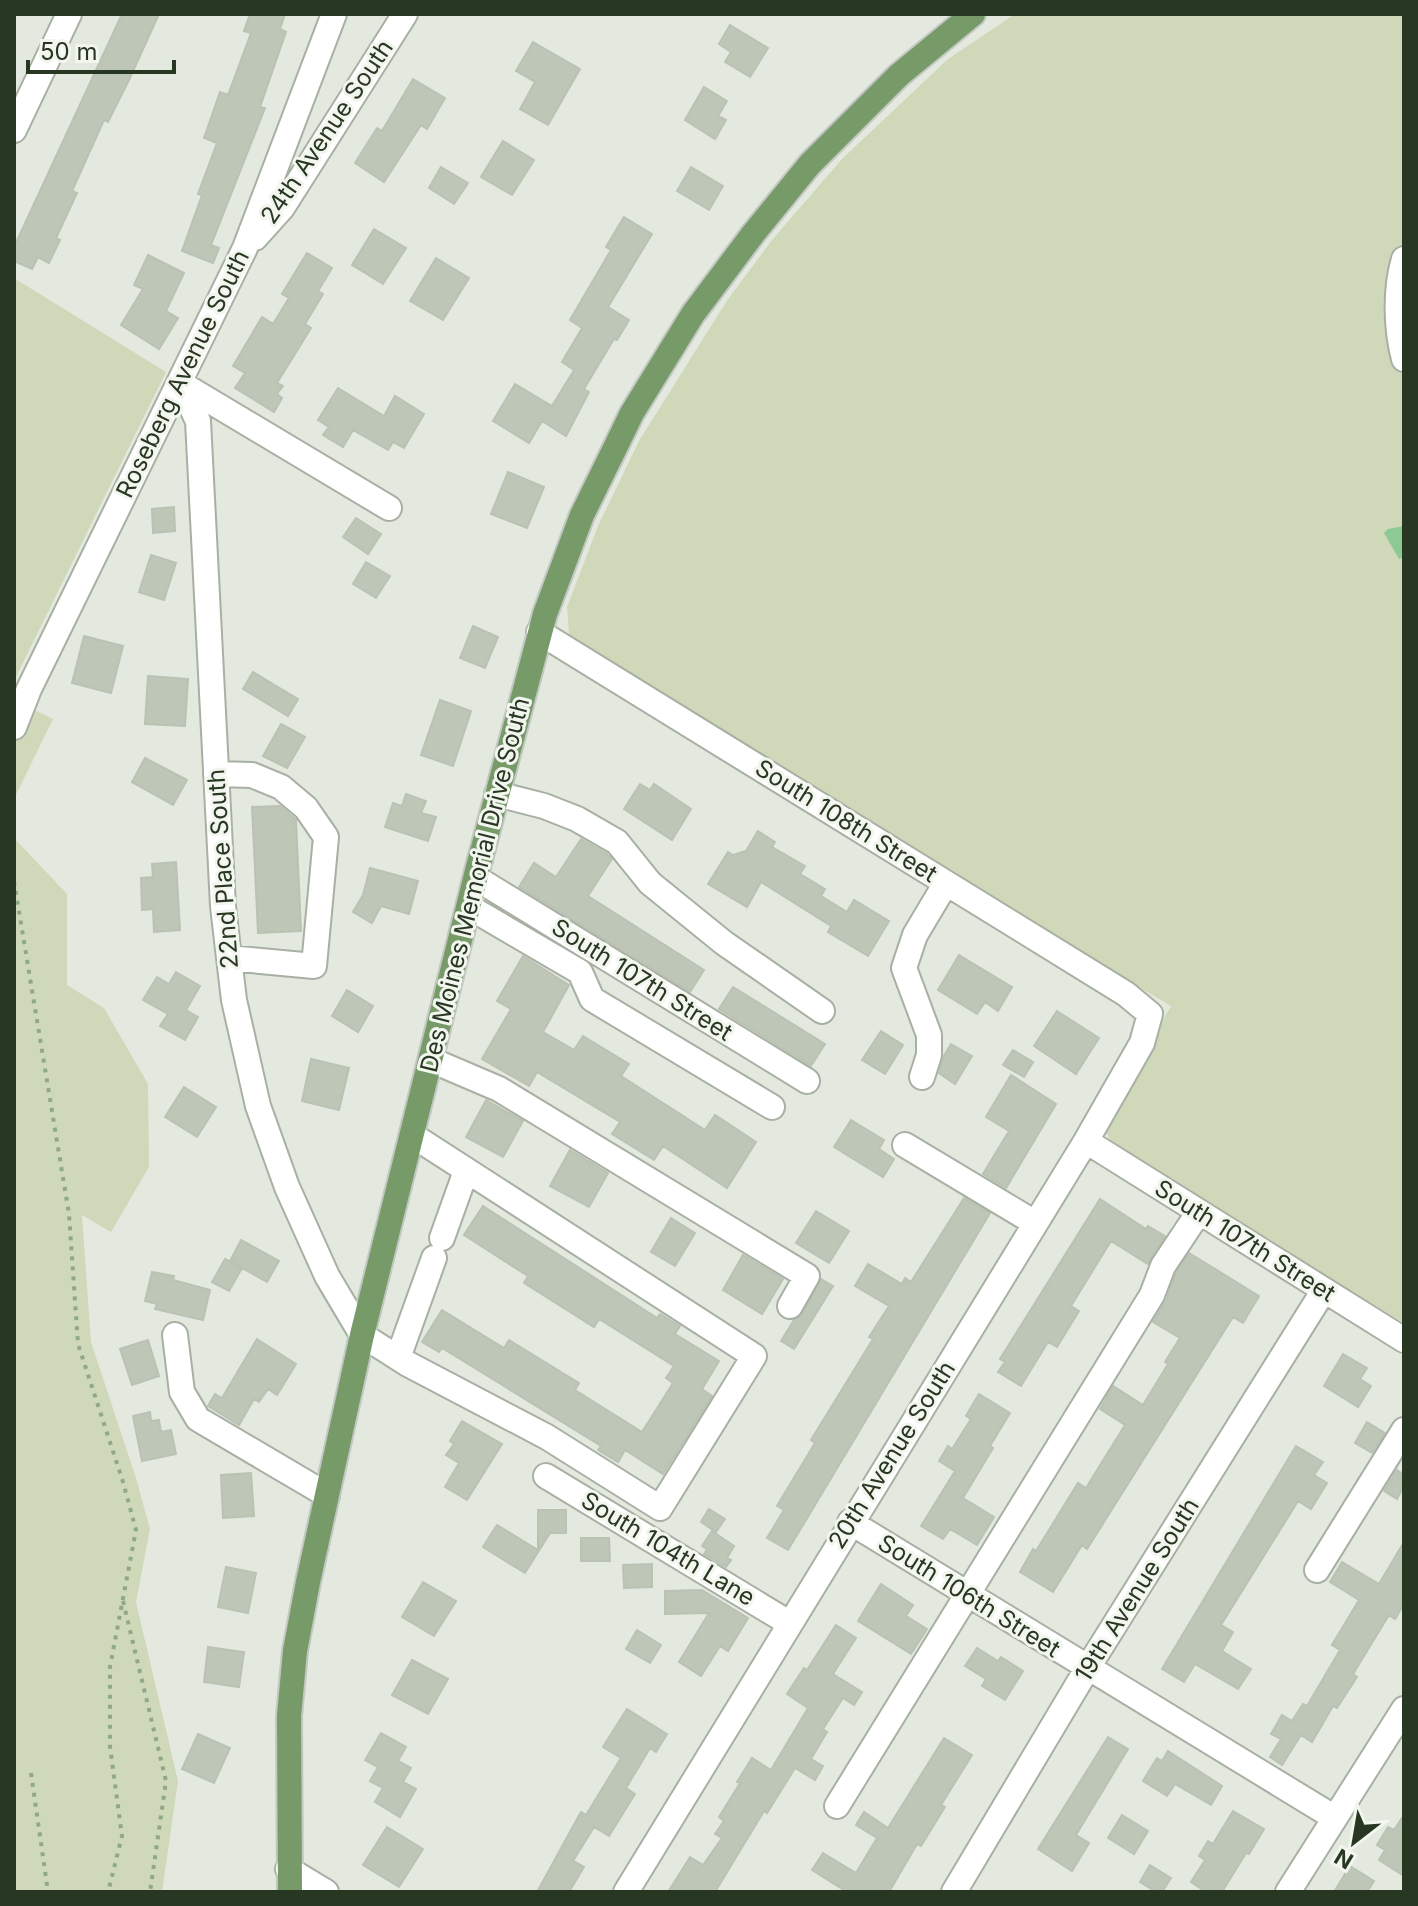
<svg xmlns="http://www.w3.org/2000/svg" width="1418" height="1906" viewBox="0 0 1418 1906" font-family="Inter,sans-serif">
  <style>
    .green { fill: #d0d8ba }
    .water { fill: #8cc995 }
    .building { fill: #bec6b8; stroke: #b9c2b3; stroke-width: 2 }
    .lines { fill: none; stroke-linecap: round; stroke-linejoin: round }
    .minor-casing { stroke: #a8b0a3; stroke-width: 28 }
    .major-casing { stroke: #c3c7c1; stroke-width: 28 }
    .path { stroke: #8fa983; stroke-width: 4; stroke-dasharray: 4 6; stroke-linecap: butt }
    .minor { stroke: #fff; stroke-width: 24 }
    .major { stroke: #769a68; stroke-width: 24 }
    .labels { text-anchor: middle; stroke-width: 6; stroke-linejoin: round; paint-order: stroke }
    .street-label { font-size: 24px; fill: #283722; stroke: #f3f6ef }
  </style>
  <rect width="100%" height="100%" fill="#e4e9df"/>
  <path class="green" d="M1015 14H1404V1323L1112 1146 1103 1123 1171 1006 591 660 569 634 567 607 598 526 639 441 726 302 772 240 842 159 948 59Z
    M14 278 166 372 14 681Z
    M14 700 53 719 14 799Z
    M14 838 67 894V985L104 1008 148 1084 149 1167 111 1232 82 1215 91 1342 136 1478 150 1529 136 1602 178 1781 162 1892H14Z"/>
  <path class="water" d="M1404 526V557L1399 559 1384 533 1388 529Z"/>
  <path class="building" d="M122 14H159L129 80 108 122 104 120 72 191 77 193 56 238 60 240 49 263 38 257 32 269 14 261V247Z
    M250 14H285L280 29 286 32 260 107 265 108 211 245 219 248 213 263 182 251 202 195 198 194 217 143 204 138 220 92 228 95 251 33 244 31Z
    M730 25 768 48 750 77 725 62 731 52 719 44Z
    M533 42 580 69 548 125 520 109 535 82 516 71Z
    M413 79 445 98 427 129 421 125 384 182 355 163 377 128 382 131Z
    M704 87 727 101 718 116 726 120 715 139 685 120Z
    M503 141 534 160 512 195 481 177Z
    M441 167 468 183 454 204 429 188Z
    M691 167 723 186 709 210 677 191Z
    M624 217 652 234 608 307 629 320 617 340 614 339 584 389 589 392 566 436 542 421 529 443 493 421 515 384 552 406 574 370 562 362 582 328 570 320 611 250 606 247Z
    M374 229 406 248 383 284 352 265Z
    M307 253 332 268 318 291 323 294 305 324 311 328 277 383 283 386 277 394 282 398 274 412 235 388 245 373 233 366 262 317 273 324 289 298 282 294Z
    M148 255 184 273 166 311 178 318 159 349 121 325 143 289 134 285Z
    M436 258 469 278 443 320 410 301Z
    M338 388 384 416 395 396 424 414 404 448 393 442 388 450 353 430 343 447 323 435 329 427 318 420Z
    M508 472 544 487 527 528 491 514Z
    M174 507 175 531 153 533 152 509Z
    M356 518 381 534 368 554 343 537Z
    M151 555 176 563 164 600 139 592Z
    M366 562 390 576 376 598 353 584Z
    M473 626 498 637 485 668 460 658Z
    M84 636 123 646 111 693 72 683Z
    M253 672 298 699 288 716 243 689Z
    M148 676 188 679 185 726 145 724Z
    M440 700 471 711 453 766 421 755Z
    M281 724 305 737 287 768 263 756Z
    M145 758 187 780 173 805 132 782Z
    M640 784 650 790 654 784 691 809 672 840 624 809Z
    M406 794 426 801 421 813 436 817 428 841 385 827 393 803 402 806Z
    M280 806 296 820 301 931 258 933 252 807Z
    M758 831 775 842 772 847 805 866 800 874 825 889 821 896 847 912 854 900 889 921 868 956 828 932 831 926 761 882 747 907 708 884 728 852 733 855 746 851Z
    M581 839 607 854 612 859 588 896 704 970 690 992 519 887 534 863 556 877Z
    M176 862 180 930 154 932 153 909 142 910 141 878 153 877 152 864Z
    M370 868 418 881 409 914 381 906 372 923 353 912 363 895Z
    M959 955 1012 987 998 1011 985 1002 977 1014 938 990Z
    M523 956 569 985 543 1032 574 1050 583 1036 629 1064 621 1076 705 1130 715 1115 756 1142 727 1188 663 1146 654 1160 612 1134 620 1122 537 1072 529 1086 482 1059 511 1009 497 1001Z
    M176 972 200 986 186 1010 198 1017 185 1040 160 1026 168 1014 143 1000 157 977 169 984Z
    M733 987 825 1044 811 1066 719 1009Z
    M347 990 373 1006 358 1032 332 1016Z
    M1057 1011 1099 1038 1076 1074 1034 1046Z
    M881 1031 903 1045 885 1074 862 1060Z
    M951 1044 972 1056 955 1084 939 1073 944 1056Z
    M1013 1050 1033 1062 1024 1077 1003 1065Z
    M311 1059 349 1068 339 1110 302 1101Z
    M1011 1075 1056 1104 1006 1188 983 1174 1009 1131 986 1117Z
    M184 1087 216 1107 197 1137 165 1117Z
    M486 1100 523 1121 503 1157 466 1137Z
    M851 1120 884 1140 879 1149 894 1159 883 1177 834 1147Z
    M570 1150 608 1173 589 1207 550 1186Z
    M964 1198 990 1213 788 1550 767 1538 784 1510 777 1506 815 1443 811 1440 873 1339 869 1337 889 1306 855 1286 868 1264 902 1284 905 1278 911 1282Z
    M1100 1199 1146 1229 1148 1226 1165 1236 1148 1264 1111 1241 1071 1306 1079 1311 1057 1347 1048 1342 1021 1386 998 1372 1005 1362 1000 1359Z
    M483 1206 657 1318 660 1314 680 1326 675 1334 719 1361 702 1389 712 1396 663 1474 625 1450 618 1462 598 1450 601 1446 504 1386 442 1348 439 1352 422 1342 442 1310 504 1348 509 1340 579 1383 575 1390 642 1432 673 1383 666 1378 674 1366 599 1319 594 1327 524 1283 528 1276 464 1235Z
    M816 1211 849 1231 829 1263 796 1243Z
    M671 1218 695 1233 675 1266 651 1252Z
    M241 1240 279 1261 267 1282 230 1261Z
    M1189 1253 1259 1296 1243 1323 1233 1317 1087 1549 1082 1545 1053 1592 1020 1572 1033 1549 1036 1551 1078 1483 1086 1488 1125 1425 1100 1409 1113 1386 1143 1405 1168 1364 1165 1362 1180 1338 1153 1322 1166 1301 1176 1273Z
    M743 1255 783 1279 762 1314 723 1290Z
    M225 1259 242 1268 229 1291 212 1282Z
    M152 1272 174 1276 173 1280 210 1290 203 1320 155 1309 157 1304 145 1301Z
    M821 1279 833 1286 794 1349 781 1341 794 1320 803 1313Z
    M257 1339 296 1364 277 1395 268 1389 259 1402 254 1399 239 1425 208 1406 215 1394 222 1398Z
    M148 1340 159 1376 132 1385 120 1349Z
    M1343 1354 1367 1368 1360 1379 1371 1386 1358 1407 1324 1386Z
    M979 1394 1010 1413 990 1446 993 1448 963 1498 994 1517 977 1545 950 1529 943 1539 921 1526 955 1471 939 1461 948 1446 952 1449 971 1419 966 1416Z
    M150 1412 151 1421 159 1420 161 1432 171 1430 176 1454 142 1461 133 1416Z
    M462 1421 502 1444 467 1500 445 1487 459 1463 446 1455 454 1444 450 1441Z
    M1367 1422 1385 1433 1372 1453 1355 1443Z
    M1296 1446 1323 1462 1314 1475 1327 1483 1311 1509 1298 1501 1221 1625 1233 1632 1222 1651 1251 1669 1238 1689 1195 1664 1184 1682 1162 1669Z
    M1397 1470 1404 1475V1486L1397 1499 1384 1491Z
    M251 1473 254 1516 223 1518 221 1475Z
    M709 1509 725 1519 716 1532 701 1522Z
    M538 1510H566V1533H550L525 1573 483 1547 497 1525 538 1550Z
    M712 1531 734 1546 727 1558 731 1560 726 1567 704 1554 707 1549 702 1546Z
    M581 1538H609L610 1561H581Z
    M1404 1542V1604L1395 1619 1389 1615 1353 1674 1357 1677 1337 1708 1333 1706 1312 1742 1301 1735 1282 1765 1270 1757 1281 1739 1271 1734 1282 1715 1292 1721 1303 1704 1307 1706 1340 1650 1332 1645 1359 1600 1330 1582 1342 1562 1379 1584Z
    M652 1564V1587L624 1588 623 1565Z
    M226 1567 256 1573 248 1613 218 1607Z
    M423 1582 456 1601 434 1636 402 1617Z
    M881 1584 913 1605 906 1616 927 1629 911 1654 858 1621Z
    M702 1590 748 1618 728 1651 720 1646 701 1676 679 1662 709 1613 665 1614V1591Z
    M836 1625 856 1638 833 1674 862 1692 854 1705 843 1698 823 1729 827 1732 811 1759 823 1766 815 1780 795 1768 767 1813 764 1811 715 1892H668L690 1857 703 1865 722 1838 715 1834 724 1821 719 1817 740 1783 737 1782 752 1758 771 1770 808 1708 787 1694 804 1668 807 1670Z
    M637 1630 661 1645 650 1663 626 1649Z
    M208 1647 244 1652 239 1687 204 1682Z
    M977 1648 998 1661 1001 1657 1023 1671 1005 1700 982 1686 986 1679 965 1666Z
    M412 1660 448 1679 428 1714 392 1695Z
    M627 1709 667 1734 656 1752 650 1748 626 1788 635 1794 609 1836 594 1827 573 1861 584 1867 569 1892H537L581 1812 586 1815 621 1758 603 1747Z
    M381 1733 406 1747 398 1761 411 1768 403 1782 416 1789 400 1817 375 1802 383 1788 370 1781 378 1767 365 1760Z
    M198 1734 230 1748 214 1783 182 1769Z
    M1108 1737 1128 1749 1076 1835 1089 1843 1072 1871 1038 1849Z
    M944 1738 972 1755 941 1805 945 1807 921 1846 917 1844 889 1892H847L812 1870 823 1853 856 1873 877 1838 856 1825 864 1812 888 1828Z
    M1168 1751 1222 1786 1211 1805 1175 1784 1167 1796 1143 1781 1157 1758 1162 1761Z
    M1233 1811 1264 1829 1249 1854 1246 1853 1222 1892H1206L1191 1882 1205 1860 1199 1856 1208 1841 1213 1844Z
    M1122 1815 1148 1831 1134 1854 1108 1838Z
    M1404 1815V1876L1379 1860 1385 1850 1377 1845 1388 1827 1394 1830Z
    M387 1827 423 1849 399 1887 363 1865Z
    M1150 1865 1171 1878 1162 1892H1156L1140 1882Z
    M1350 1866 1374 1881 1367 1892H1334Z"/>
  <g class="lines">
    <defs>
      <path id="minor" d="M14 130 69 14
        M255 238 282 208 405 14
        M1404 259C1395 289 1396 329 1404 359
        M180 383 198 421 223 906 229 958 234 1000 258 1106 287 1187 327 1276 362 1335 406 1363 547 1437 660 1508 754 1356 412 1135
        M180 383 389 508
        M539 632 1126 994 1150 1014 1142 1043 1086 1141 626 1892
        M14 727 29 689 245 248 334 14
        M216 774 252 775 281 787 306 808 326 837 314 966 229 958
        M497 794 544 806 577 819 617 842 650 883 724 943 822 1011
        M476 878 807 1081
        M469 907 580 972 592 999 772 1107
        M431 1060 499 1089 807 1276 790 1306
        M922 1077 929 1055V1035L904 968 915 935 946 883
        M1086 1141 1404 1340
        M905 1145 1035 1223
        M442 1238 466 1171
        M175 1335 182 1392 198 1419 327 1495
        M398 1358 434 1258
        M546 1476 789 1623
        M850 1522 1335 1818
        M1317 1570 1404 1430
        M837 1806 1152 1295 1163 1266 1199 1212
        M288 1869 326 1892
        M954 1892 1087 1669 1324 1290
        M1288 1892 1404 1709"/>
      <path id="major" d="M290 1892 289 1716 295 1651 308 1582 362 1335 477 871 545 614 582 515 615 448 632 413 693 314 753 234 810 164 899 75 973 14"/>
    </defs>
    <use href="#minor" class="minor-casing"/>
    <use href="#major" class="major-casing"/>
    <path class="path" d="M14 881 69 1214 78 1344 123 1482 136 1530 110 1667V1747L122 1836 108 1892
      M123 1601 166 1781 150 1892
      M31 1773 48 1892"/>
    <use href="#minor" class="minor"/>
    <use href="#major" class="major"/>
  </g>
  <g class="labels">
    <g class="street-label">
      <text transform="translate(327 132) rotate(-56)" y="8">24th Avenue South</text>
      <text transform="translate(183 374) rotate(-64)" y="8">Roseberg Avenue South</text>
      <text transform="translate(846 821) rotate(32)" y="8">South 108th Street</text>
      <text transform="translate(223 869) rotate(-94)" y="8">22nd Place South</text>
      <text transform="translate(475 885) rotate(-76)" y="8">Des Moines Memorial Drive South</text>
      <text transform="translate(642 980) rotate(32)" y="8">South 107th Street</text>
      <text transform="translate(1245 1241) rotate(32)" y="8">South 107th Street</text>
      <text transform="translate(892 1455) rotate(-58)" y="8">20th Avenue South</text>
      <text transform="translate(668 1549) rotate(31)" y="8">South 104th Lane</text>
      <text transform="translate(1137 1590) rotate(-58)" y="8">19th Avenue South</text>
      <text transform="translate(969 1596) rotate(32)" y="8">South 106th Street</text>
    </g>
  </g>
  <rect width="1418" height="1906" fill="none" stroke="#283722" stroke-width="32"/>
  <g transform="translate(1354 1842) rotate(211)" stroke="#f3f6ef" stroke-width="6" paint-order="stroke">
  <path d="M0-6L14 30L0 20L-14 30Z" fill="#283722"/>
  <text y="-12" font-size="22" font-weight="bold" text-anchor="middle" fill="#283722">N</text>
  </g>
  <path d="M28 60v12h146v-12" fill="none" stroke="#283722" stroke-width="4"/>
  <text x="40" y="60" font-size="24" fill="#283722" stroke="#f3f6ef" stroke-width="6" paint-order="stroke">50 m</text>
</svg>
